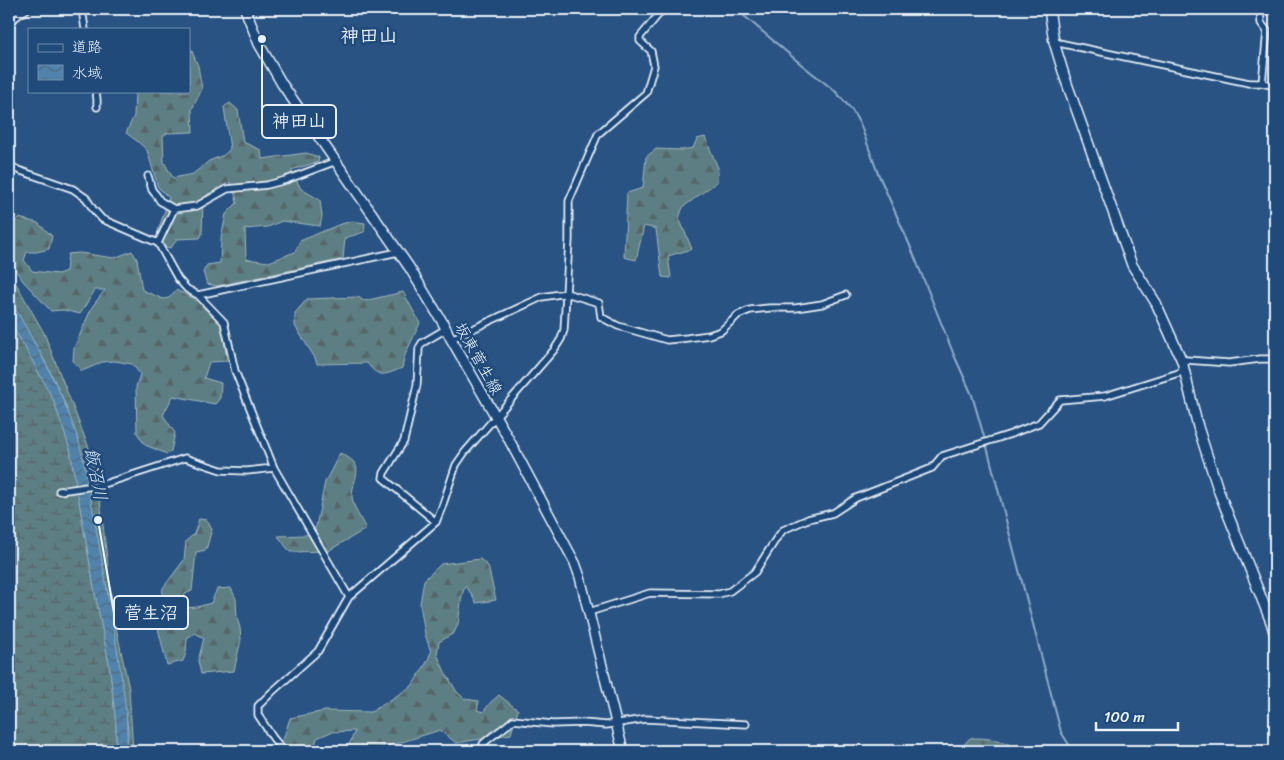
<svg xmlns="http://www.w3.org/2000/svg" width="1284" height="760" viewBox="0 0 1284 760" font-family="Sriracha,'Klee One',sans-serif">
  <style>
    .forest { fill: url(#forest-firs); stroke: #a2b8be }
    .wetland { fill: url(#wetland-marsh); stroke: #a2b8be }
    .water { fill: url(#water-waves); stroke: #8daec9 }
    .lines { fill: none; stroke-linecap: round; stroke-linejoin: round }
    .stream { stroke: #8daec9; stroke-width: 2 }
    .street-casing { stroke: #e8f1f8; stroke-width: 9 }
    .secondary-casing { stroke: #e8f1f8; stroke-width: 12 }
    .street { stroke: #1f4a7a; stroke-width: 5.5 }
    .secondary { stroke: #1f4a7a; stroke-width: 9 }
    .labels { text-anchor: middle; stroke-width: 5; stroke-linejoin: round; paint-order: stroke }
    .street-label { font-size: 16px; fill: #e8f1f8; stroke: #1f4a7a }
    .water-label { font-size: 18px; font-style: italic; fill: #d1e0ec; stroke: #1f4a7a }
    .quarter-label { font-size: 19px; font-weight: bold; fill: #e8f1f8; stroke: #1f4a7a }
    .leader { fill: none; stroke: #e8f1f8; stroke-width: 2 }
    .callout-dot { fill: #e8f1f8; stroke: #1f4a7a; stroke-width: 2 }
    .callout { fill: #1f4a7a; stroke: #e8f1f8; stroke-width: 2 }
    .callout-label { font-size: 18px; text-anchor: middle; font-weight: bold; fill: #e8f1f8 }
  </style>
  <defs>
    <pattern id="forest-firs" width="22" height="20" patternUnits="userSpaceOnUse" patternTransform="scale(1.25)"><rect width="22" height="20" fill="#5d7e83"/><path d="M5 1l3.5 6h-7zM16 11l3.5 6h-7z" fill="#536669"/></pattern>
    <pattern id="wetland-marsh" width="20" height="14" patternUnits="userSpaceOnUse" patternTransform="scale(1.25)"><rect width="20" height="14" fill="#5d7e83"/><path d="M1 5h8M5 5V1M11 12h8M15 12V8" fill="none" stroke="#536669"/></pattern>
    <pattern id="water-waves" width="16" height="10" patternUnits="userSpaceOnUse" patternTransform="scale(1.25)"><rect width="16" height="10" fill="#5182a9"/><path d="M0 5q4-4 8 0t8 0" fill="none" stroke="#4d6b83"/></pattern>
  </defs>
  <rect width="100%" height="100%" fill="#295383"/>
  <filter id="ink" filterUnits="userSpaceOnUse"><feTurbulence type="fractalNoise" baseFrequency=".02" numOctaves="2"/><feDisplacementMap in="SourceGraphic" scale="10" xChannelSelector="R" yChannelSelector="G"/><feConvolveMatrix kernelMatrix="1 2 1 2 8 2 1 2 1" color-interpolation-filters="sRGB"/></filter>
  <g filter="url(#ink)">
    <path class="forest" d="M189 44 198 66 202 89 192 109 193 132 167 133 163 136 164 162 173 178 193 174 209 161 224 155 230 149 224 107 230 103 238 110 243 142 261 150 262 159 306 153 319 157 318 162 291 170 301 189 320 200 322 216 320 226 282 221 268 227 245 229 246 259 269 262 295 252 300 241 338 225 352 221 365 223 364 232 345 238 343 259 217 286 207 284 203 272 207 265 220 263 221 239 226 214 237 203 236 197 230 182 208 194 203 199 202 234 200 238 177 239 171 248 166 247 157 234 169 198 158 187 147 150 137 141 126 133 134 116 135 91H189Z
      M705 137 718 168 717 182 683 207 679 218 692 249 668 256 671 278 662 277 656 229 644 226 636 260 624 257 627 193 643 188 646 157 656 149 682 150 693 148 697 139Z
      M19 218 38 223 52 236 49 249 37 252H27L24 260 32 271 58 274 66 271 68 254 80 253 114 258 132 251 137 259 142 290 163 299 169 298 176 290 193 298 222 325 227 361 209 362 204 378 221 383 220 398 215 404 173 396 163 415 175 433 171 451 167 454 145 445 137 433 136 387 140 374 132 364 115 361 102 362 94 366 82 371 73 361 74 348 92 307 105 290H95L80 314 63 310 51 311 23 281 9 261V228Z
      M403 292 420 323 405 355 402 368C385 375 379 379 367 363L317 364 315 358 295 326V313L307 299 358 297 364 301Z
      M340 453C357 462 360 465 354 484 353 488 352 492 352 496 353 508 361 519 366 529L333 548 329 551 290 552 278 536 306 535 316 527 325 482Z
      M199 519 207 520 212 529 206 550 196 552 192 591 185 594 181 608 197 607 211 603 217 589 231 588 236 599 237 618 240 628 241 639 234 671 201 674 198 661 204 638 195 633 187 638 186 653 183 661 167 665 158 628 163 588 184 560 186 541 194 534Z
      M480 559 488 566 496 600 476 603 470 592 465 586 462 595 458 624 454 633 439 642 437 654 445 672 457 692 465 699 479 701 477 710 483 712 491 702 499 695 518 710 511 734 456 743 440 730 399 743 371 749 358 750 349 745 355 731 331 732 317 738 315 745 316 751H269L283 740 290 718 325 711 371 712 412 686 427 662 431 652 425 634 420 604 424 580 441 564Z
      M970 738C988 738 1006 739 1020 751H958Z"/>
    <path class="wetland" d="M9 271 44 333 96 466 114 618 129 689 133 751H127L128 730 122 685 109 599 84 464 76 434 64 401 46 363 9 298Z
      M9 320 26 349 53 399 70 449 94 588 110 669 116 725V751H9Z"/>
    <path class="water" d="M9 298C34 341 60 386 76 433 86 462 89 493 95 522 101 556 107 590 113 623 119 666 129 708 127 751H116V725L110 669 94 588 70 449 53 399 26 349 9 320Z"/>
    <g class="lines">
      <path class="stream" d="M736 9 802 65 835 91 852 110 861 126 877 171 911 248 954 355 972 395 987 447 1061 732 1073 751"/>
      <defs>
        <path id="street" d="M82 9 85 29
          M1260 9 1261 23 1267 31 1262 83
          M9 22 27 9
          M1054 42 1249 83H1262L1275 86
          M96 91 97 100V107
          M9 165 18 170 73 189 86 198 93 209 102 219 158 243 178 279 187 289 198 295 224 322 235 371 274 468 349 597
          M148 176 152 190 157 196 160 201 174 209 197 206 227 189 267 185 286 180 331 163 335 161
          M158 243 174 209
          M198 295 398 252
          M451 339 542 297 566 293 599 303 601 317 618 326 667 340 687 338 709 335 721 331 738 315 750 310 769 308H796L822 304 846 295
          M1182 361 1186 360 1229 363 1260 359H1275
          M59 491 101 485 185 458 221 470 247 471 274 468
          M436 522 383 478 384 473 404 441 417 385 419 348 422 343 446 329
          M589 612 650 593 719 594 730 591 755 572 776 539 783 530 808 519 833 513 856 498 932 468 942 456 1011 434 1039 423 1060 400 1105 396 1185 371
          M284 751 273 738 258 715V706L272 692 318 651 349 597 436 522 442 507 456 465 465 452 554 350 561 339 564 330 569 240V201L598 134 646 93 654 66 651 51 640 41V37L663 9
          M485 751 483 744C492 735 504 729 513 720L553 724 583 723 606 725 645 719 746 724"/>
        <path id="secondary" d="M245 9 259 44 282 84 409 267 443 323 451 339 507 436 575 563 580 577 623 751
          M1049 9 1054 42 1065 78 1132 265 1156 303 1182 361 1198 427 1219 492 1271 622 1275 635"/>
      </defs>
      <use href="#street" class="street-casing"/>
      <use href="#secondary" class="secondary-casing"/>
      <use href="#street" class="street"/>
      <use href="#secondary" class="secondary"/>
    </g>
  </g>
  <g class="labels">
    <g class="street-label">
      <text transform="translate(479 358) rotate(61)" y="6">坂東菅生線</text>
    </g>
    <g class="water-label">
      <text transform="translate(96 474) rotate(79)" y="6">飯沼川</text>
    </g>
    <g class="quarter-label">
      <text x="369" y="42">神田山</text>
    </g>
  </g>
  <path class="leader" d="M262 39L262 121M98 520L114 613"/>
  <g class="callout-dot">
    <circle cx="262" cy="39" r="5"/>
    <circle cx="98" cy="520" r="5"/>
  </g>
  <g class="callout">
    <rect x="262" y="105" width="74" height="33" rx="5"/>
    <rect x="114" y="596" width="74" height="33" rx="5"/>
  </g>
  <g class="callout-label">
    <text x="299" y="127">神田山</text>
    <text x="151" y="619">菅生沼</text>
  </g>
  <rect width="1284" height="760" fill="none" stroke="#1f4a7a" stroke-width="30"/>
  <rect x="15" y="15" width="1254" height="730" fill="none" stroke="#e8f1f8" stroke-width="2" filter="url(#ink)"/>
  <rect x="28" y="28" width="162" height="65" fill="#1f4a7a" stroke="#6f8dac"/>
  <rect x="38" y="44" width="25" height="8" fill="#1f4a7a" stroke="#6f8dac"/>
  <text x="72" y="52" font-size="15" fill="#e8f1f8">道路</text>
  <rect x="38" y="65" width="25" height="15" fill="url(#water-waves)" stroke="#6f8dac"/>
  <text x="72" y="78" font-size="15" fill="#e8f1f8">水域</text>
  <path d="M1096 722v8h82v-8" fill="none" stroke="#e8f1f8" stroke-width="2.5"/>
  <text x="1104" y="722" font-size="15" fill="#e8f1f8" stroke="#1f4a7a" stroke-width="4" paint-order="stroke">100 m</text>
</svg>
